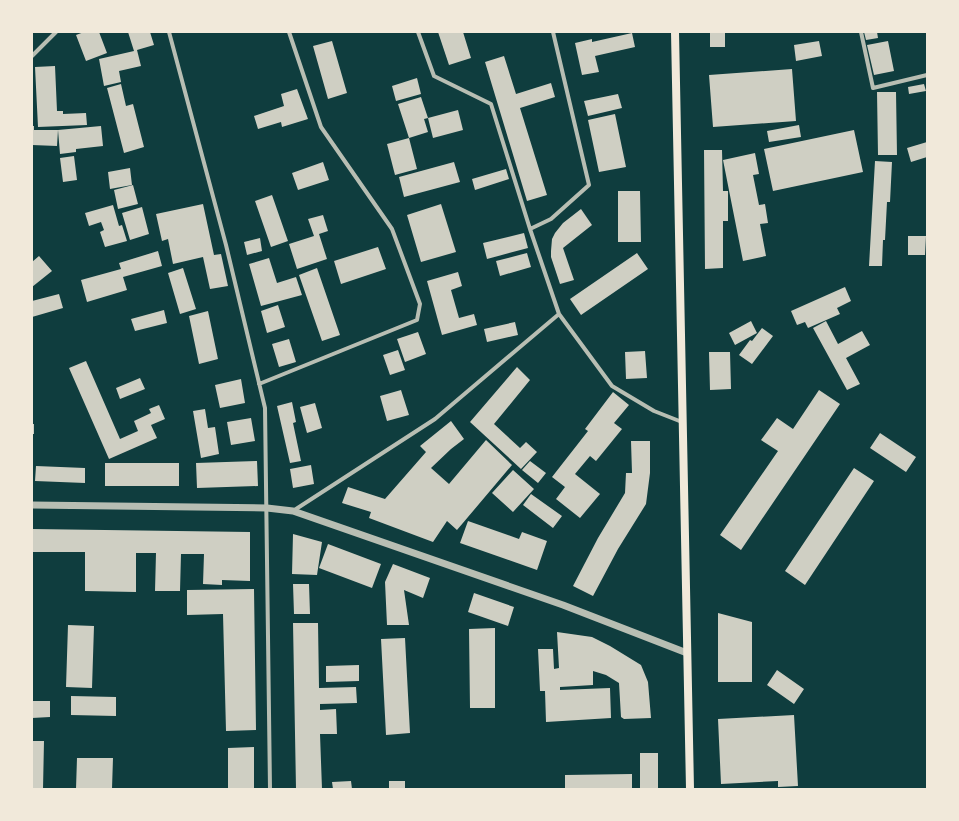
<svg xmlns="http://www.w3.org/2000/svg" width="959" height="821" viewBox="0 0 959 821" font-family="Mulish,sans-serif">
  <style>
    .building { fill: #cfcfc3 }
    .lines { fill: none; stroke-linecap: round; stroke-linejoin: round }
    .minor { stroke: #b8beb3; stroke-width: 4 }
    .tertiary { stroke: #b8beb3; stroke-width: 7 }
    .secondary { stroke: #f1e9da; stroke-width: 8 }
  </style>
  <rect width="100%" height="100%" fill="#0f3d3e"/>
  <path class="building" d="M84 32H99L107 53 86 61 76 35Z
    M128 32H150L154 45 137 50 141 66 119 71 121 82 104 86 99 59 134 51Z
    M438 32H463L471 58 449 65Z
    M710 32H725V47H710Z
    M864 32H877L878 38 866 40Z
    M632 33 635 47 595 56 599 72 582 75 575 43 592 39V42Z
    M332 41 347 93 328 99 313 46Z
    M819 41 822 56 796 61 794 45Z
    M888 41 894 71 874 75 867 45Z
    M504 56 516 94 551 83 555 97 520 108 547 195 527 201 485 62Z
    M55 66 57 111H63V114L86 113 87 125 38 127 35 67Z
    M792 69 796 121 713 127 709 75Z
    M417 78 421 94 396 101 392 86Z
    M121 84 126 106 133 104 144 147 124 153 107 88Z
    M924 84 926 91 909 94 908 87Z
    M297 89 308 119 282 127 281 122 258 129 254 116 284 106 281 94Z
    M877 92H896L897 155H878Z
    M618 94 622 108 588 116 584 101Z
    M421 97 428 118 424 119 428 132 409 138 398 104Z
    M458 110 463 130 433 138 428 118Z
    M615 114 626 167 599 172 588 120Z
    M799 125 801 137 769 142 767 131Z
    M32 126H34V130H58L57 146 32 145Z
    M101 126 103 146 76 149V152L60 154 58 130Z
    M854 130 863 172 773 191 764 149Z
    M409 138 417 169 395 175 387 144Z
    M927 142V157L911 162 907 148Z
    M704 150H722L723 191H728V221H723V268L705 269Z
    M755 153 759 174 753 175 759 205 765 204 768 223 760 224 766 256 743 261 723 160Z
    M74 156 77 180 63 182 60 158Z
    M875 161 892 162 890 202H887L885 240H883L882 266H869Z
    M323 162 329 180 298 190 292 173Z
    M454 162 460 182 404 197 399 177Z
    M130 168 132 185 110 189 108 172Z
    M506 169 509 179 475 190 472 179Z
    M133 185 138 204 118 209 114 190Z
    M618 191H640L641 242H618Z
    M272 195 288 241 271 247 255 201Z
    M203 204 214 255 221 254 228 286 210 289 203 257 173 264 168 239 162 241 156 214Z
    M441 204 456 252 421 262 407 215Z
    M113 205 119 226 122 225 127 241 105 247 100 232 104 230 101 222 89 226 85 213Z
    M142 207 149 234 130 240 122 213Z
    M581 209 592 225 563 248 574 280 560 284 551 257V251L552 239 555 233 563 223Z
    M323 215 328 231 319 234 327 259 297 269 289 244 314 236 308 219Z
    M524 233 528 248 487 259 483 243Z
    M908 236H926L925 255H908Z
    M260 238 262 251 247 255 244 242Z
    M378 247 386 269 341 284 334 261Z
    M158 251 162 266 123 277 127 290 87 302 81 280 121 269 119 263Z
    M527 253 531 267 500 276 496 261Z
    M637 253 648 269 581 315 570 299Z
    M39 256 52 271 32 287V262Z
    M269 258 277 283 296 277 302 295 261 306 249 264Z
    M183 268 196 309 180 314 168 273Z
    M317 268 340 335 322 341 299 275Z
    M458 272 462 286 451 290 459 318 474 314 477 325 442 335 427 281Z
    M845 287 851 301 837 308 840 314 808 328 805 322 797 325 791 311Z
    M59 294 63 308 32 317V301Z
    M278 305 285 327 267 333 261 311Z
    M164 310 167 323 135 331 131 319Z
    M208 311 218 359 199 364 189 316Z
    M751 321 757 333 735 345 729 333Z
    M826 321 838 344 862 331 870 345 846 358 860 384 847 390 813 328Z
    M515 322 518 335 487 342 484 329Z
    M762 328 773 336 752 364 739 355 750 340 752 341Z
    M418 332 426 354 405 362 397 339Z
    M289 339 296 362 279 367 272 344Z
    M398 350 405 370 390 375 383 355Z
    M645 351 647 378 626 379 625 352Z
    M709 352H730L731 389 710 390Z
    M86 361 120 439 138 431 134 421 151 413 149 409 159 405 165 419 151 425 157 438 109 459 69 368Z
    M517 367 530 380 494 424 520 448 526 442 537 452 521 469 470 422Z
    M140 378 145 389 120 399 116 388Z
    M241 379 245 403 220 408 215 385Z
    M401 390 409 415 387 421 380 396Z
    M819 390 840 404 741 550 720 535 778 451 761 440 777 418 793 429Z
    M613 392 629 405 614 423 622 429 596 461 590 456 575 474 600 494 580 518 556 499 565 487 552 477 588 431 585 429Z
    M292 402 296 422 293 423 301 461 290 463 277 406Z
    M315 403 322 428 307 433 300 407Z
    M205 409 208 428 215 427 219 454 201 458 193 411Z
    M251 418 255 441 231 445 227 422Z
    M451 421 464 439 451 449 431 468 449 484 486 440 512 465 457 530 447 521 433 542 369 518 371 512 342 503 348 487 385 499 426 452 420 446Z
    M32 424H34V434H32Z
    M880 433 916 457 906 472 870 448Z
    M631 441H650V473L646 504 618 549 593 596 573 586 598 538 625 493 626 473H632Z
    M257 461 258 486 197 488 196 463Z
    M530 461 546 473 538 483 522 470Z
    M105 463H179V486H105Z
    M311 465 314 484 293 488 290 469Z
    M36 466 85 468V483L35 481Z
    M854 468 874 481 805 585 785 571Z
    M513 470 534 489 513 512 492 493Z
    M531 494 562 516 553 528 523 505Z
    M468 521 519 539 522 532 547 541 537 570 460 543Z
    M32 529 250 532V581L222 580V585L203 584 204 554H181L180 591H155L156 553H136V592L85 591V552H32Z
    M293 534 322 542 317 575 292 574Z
    M328 544 381 564 372 588 319 568Z
    M393 564 430 578 423 598 404 590 409 625H387L385 582Z
    M293 584H309L310 614H294Z
    M254 589 256 730 226 731 223 614 187 615V590Z
    M474 593 514 607 508 626 468 612Z
    M718 613 752 622V682H718Z
    M293 623H318L319 688 356 687 357 703 320 704V710L336 709 337 734H320L322 789H296Z
    M68 625 94 626 92 688 66 687Z
    M495 628V708H470L469 629Z
    M557 632 592 637 610 646 641 665 648 682 651 718 624 719 621 717 619 683 606 675 593 671V685L560 687V690L610 688 611 718 546 722 545 691H540L538 649H553L554 669 559 668Z
    M405 638 410 733 386 735 381 639Z
    M359 665V681L326 682V666Z
    M777 670 804 689 794 704 767 685Z
    M71 696 116 697V716L71 715Z
    M32 701H50V717L32 718Z
    M794 715 798 786 778 787V781L721 784 718 719Z
    M32 741H44L43 789H32Z
    M254 747V789H228V748Z
    M640 753H658V789H640Z
    M77 758H113L112 789H76Z
    M632 774V789H565V775Z
    M351 781 352 789H333L332 782Z
    M389 781H405V789H389Z"/>
  <g class="lines">
    <path class="minor" d="M169 32 226 245 265 408 270 789
      M418 32 434 76 491 104 530 229 559 314 612 386 654 411 682 422
      M861 32 873 88 927 75
      M32 56 56 32
      M530 229 551 219 589 185 553 32
      M259 384 417 320 420 304 392 229 321 127 289 32
      M293 511 435 419 559 314"/>
    <path class="tertiary" d="M32 505 267 508 293 511 563 605 687 653"/>
    <path class="secondary" d="M675 32 690 789"/>
  </g>
  <rect width="959" height="821" fill="none" stroke="#f1e9da" stroke-width="66"/>
</svg>
